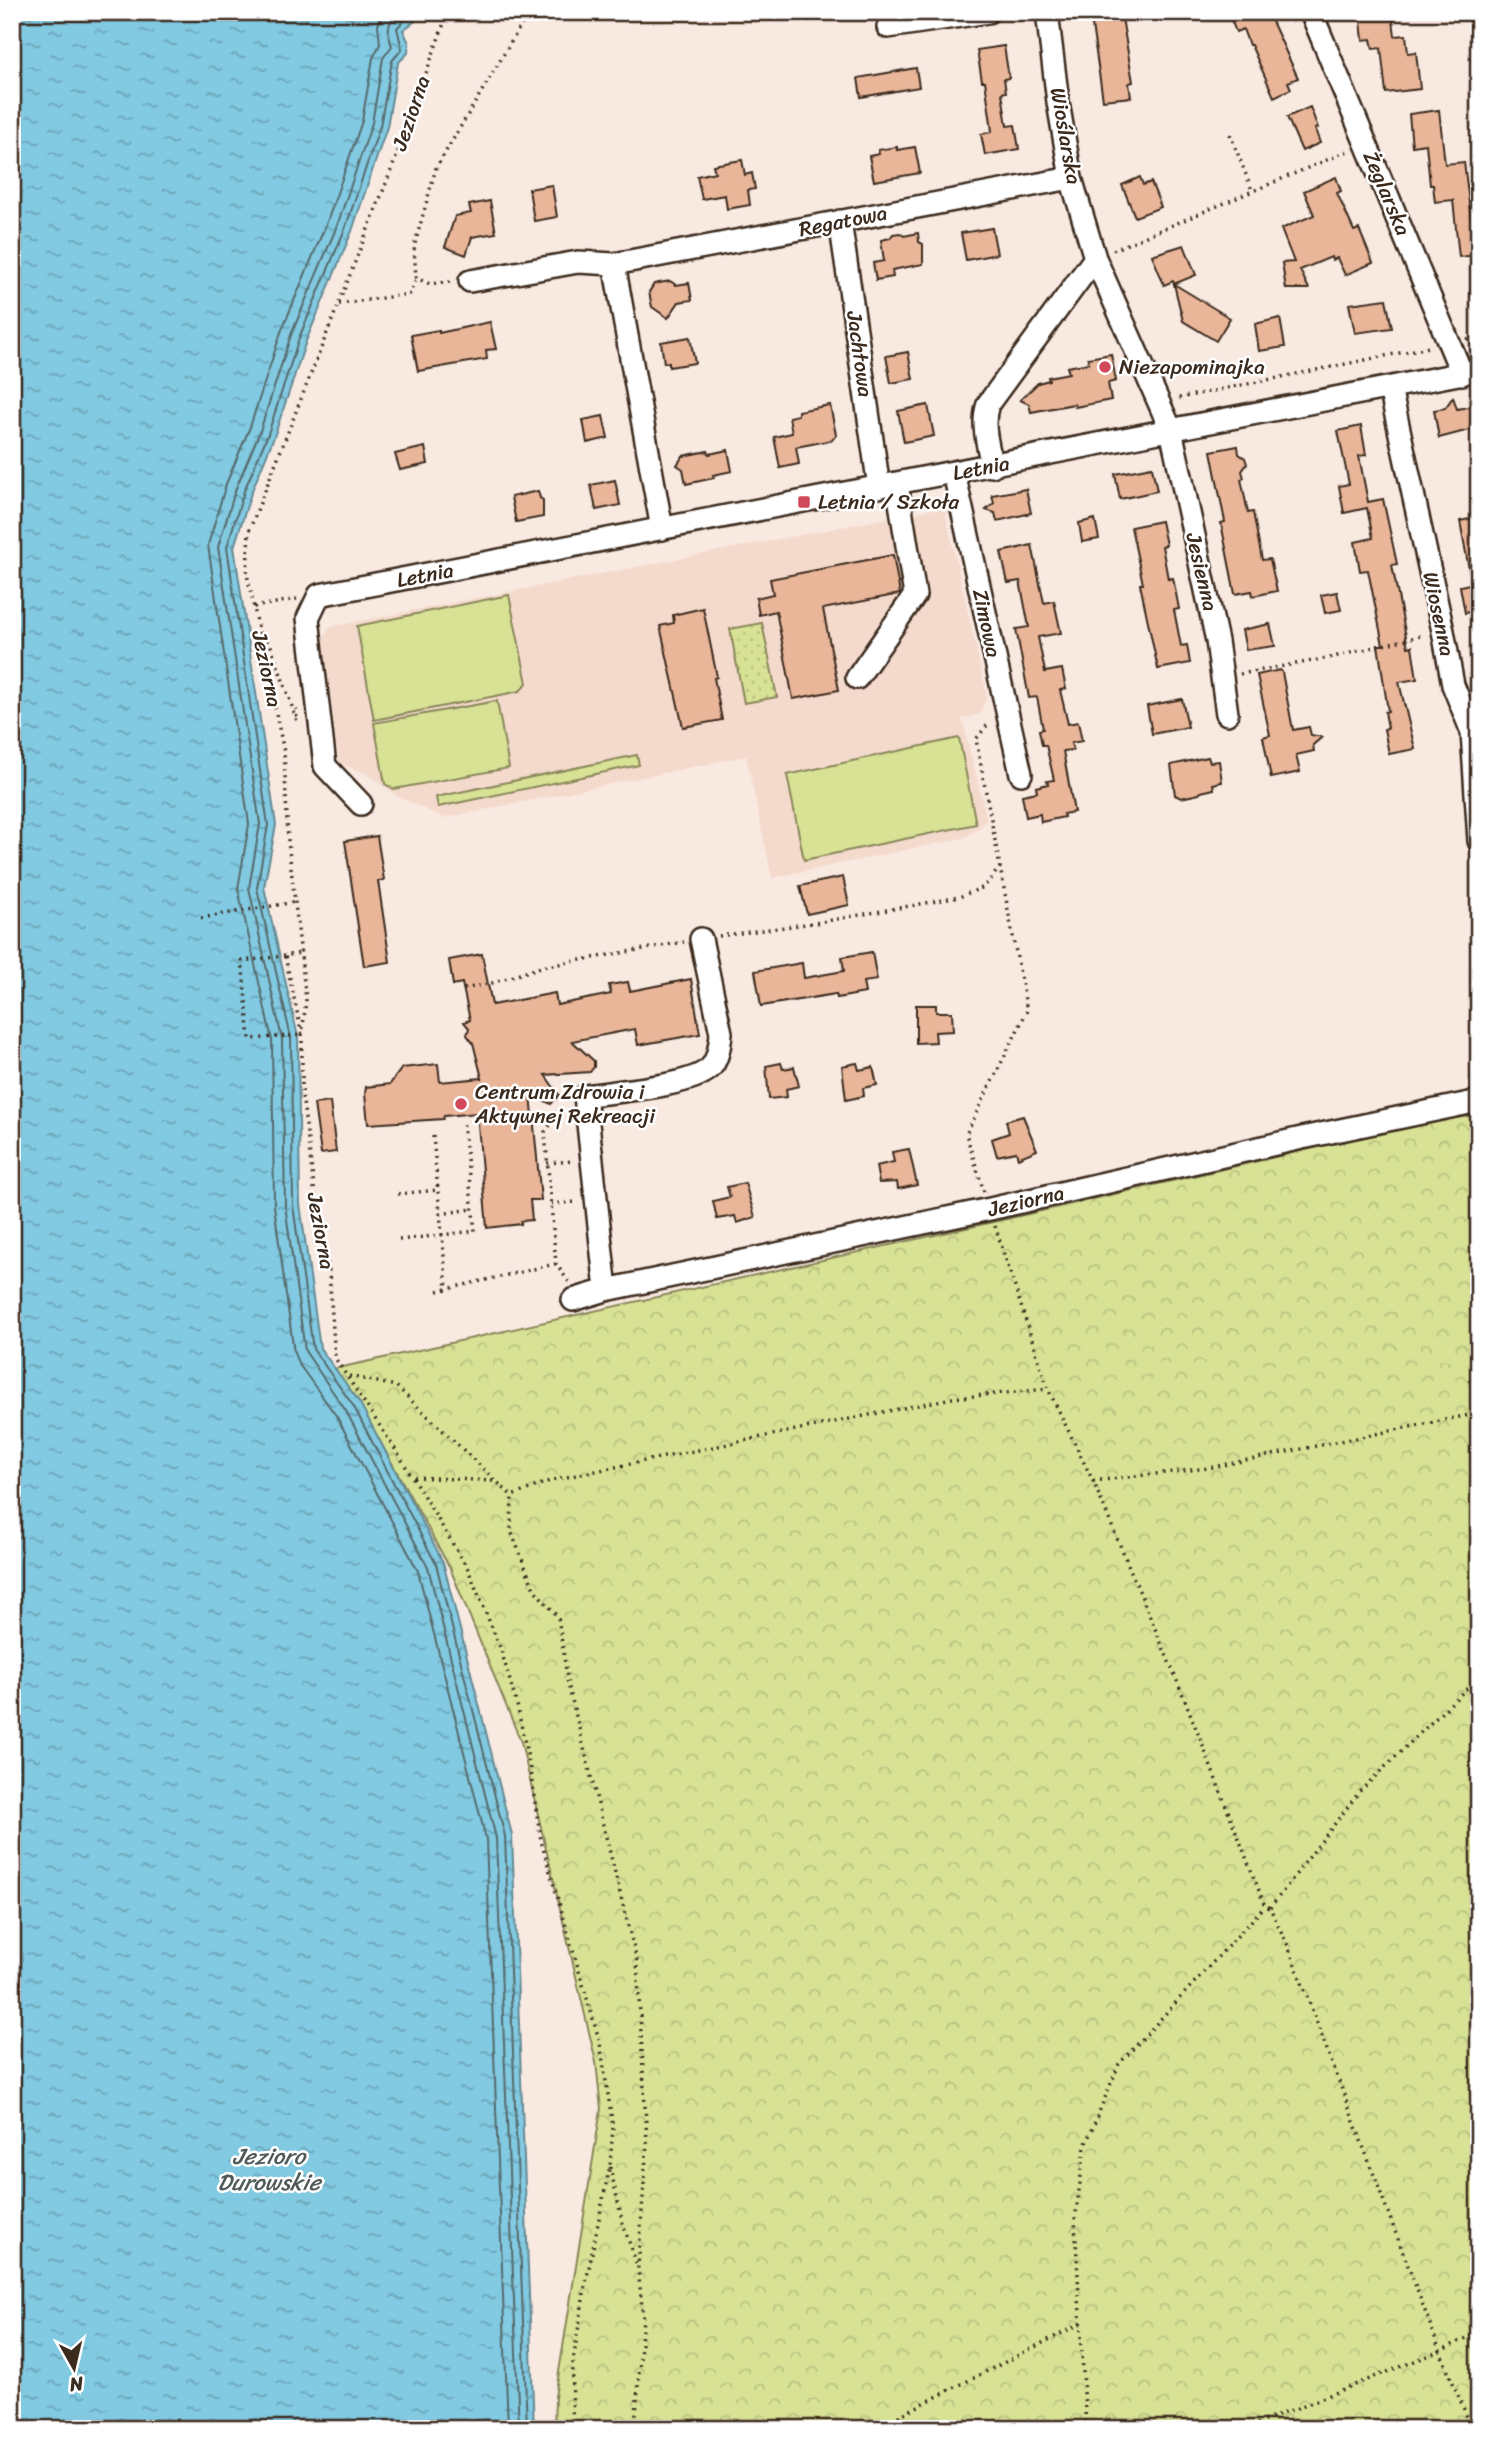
<svg xmlns="http://www.w3.org/2000/svg" width="1491" height="2441" viewBox="0 0 1491 2441" font-family="Sriracha,sans-serif">
  <style>
    .built { fill: #f4dacc }
    .forest { fill: url(#forest-crowns); stroke: #89865a; stroke-width: 2 }
    .park { fill: url(#park-dots); stroke: #89865a; stroke-width: 2 }
    .pitch { fill: #d7e295; stroke: #89865a; stroke-width: 2 }
    .water { fill: url(#water-ripples); stroke: #658a94; stroke-width: 2 }
    .lines { fill: none; stroke-linecap: round; stroke-linejoin: round }
    .shore { stroke: #576a6c; stroke-width: 2 }
    .building { fill: #e9b69a; stroke: #3b2a1e; stroke-width: 2 }
    .minor-casing { stroke: #3b2a1e; stroke-width: 26 }
    .path { stroke: #3b2a1e; stroke-width: 3.5; stroke-dasharray: 2 5; stroke-linecap: butt }
    .minor { stroke: #fff; stroke-width: 21 }
    .poi-dot { fill: #d1495b; stroke: #fff; stroke-width: 2.5 }
    .labels { text-anchor: middle; stroke-width: 5; stroke-linejoin: round; paint-order: stroke }
    .street-label { font-size: 21px; fill: #3b2a1e; stroke: #fff }
    .poi-label { font-size: 21px; fill: #3b2a1e; stroke: #fff; text-anchor: start }
    .water-label { font-size: 23px; font-style: italic; fill: #505a59; stroke: #fff }
  </style>
  <defs>
    <pattern id="forest-crowns" width="20" height="18" patternUnits="userSpaceOnUse" patternTransform="scale(1.75)"><rect width="20" height="18" fill="#d7e295"/><path d="M2 6a3 3 0 1 1 6 0M12 15a3 3 0 1 1 6 0" fill="none" stroke="#b9c280"/></pattern>
    <pattern id="park-dots" width="8" height="8" patternUnits="userSpaceOnUse" patternTransform="scale(1.75)"><rect width="8" height="8" fill="#d7e295"/><path d="M2 2h.1M6 6h.1" fill="none" stroke="#b9c280" stroke-width="1.8" stroke-linecap="round"/></pattern>
    <pattern id="water-ripples" width="26" height="14" patternUnits="userSpaceOnUse" patternTransform="scale(1.75)"><rect width="26" height="14" fill="#81cae2"/><path d="M2 4q2-2 4 0t4 0M15 11q2-2 4 0t4 0" fill="none" stroke="#6ba4b7"/></pattern>
  </defs>
  <rect width="100%" height="100%" fill="#f8e9e1"/>
  <filter id="ink" filterUnits="userSpaceOnUse"><feTurbulence type="fractalNoise" baseFrequency=".0143" numOctaves="2"/><feDisplacementMap in="SourceGraphic" scale="14" xChannelSelector="R" yChannelSelector="G"/><feConvolveMatrix kernelMatrix="1 2 1 2 8 2 1 2 1" color-interpolation-filters="sRGB"/></filter>
  <g filter="url(#ink)">
    <path class="built" d="M944 507 987 696 980 714 962 719 987 819 978 829 963 838 772 878 746 756 444 818 397 796 364 772 339 764 323 639 329 627Z"/>
    <path class="forest" d="M1479 1110V2429H554L555 2397 601 2109 596 2062 521 1742 450 1568 360 1405 334 1369 1002 1220Z"/>
    <path class="park" d="M762 623 777 697 744 703 730 629Z"/>
    <path class="pitch" d="M509 595 527 683 520 691 374 720 357 626Z
      M497 701 509 768 394 789 385 784 374 723Z
      M959 738 976 824 804 860 787 775Z
      M637 755 639 765 438 807 436 797Z"/>
    <path class="water" d="M12 12H420L415 21 403 30 409 43 408 53 398 63 387 127 352 231 306 341 274 437 251 493 234 547 276 825 264 887 298 1037 300 1204 320 1348 360 1403 443 1562 512 1835 534 2429H12Z"/>
    <g class="lines">
      <path class="shore" d="M384 12 378 25 380 44 373 58 362 121 327 222 281 332 250 427 226 484 208 545 249 824 238 889 272 1040 274 1206 294 1353 298 1363 337 1417 418 1571 486 1839 508 2429
        M400 12C386 22 387 31 392 46L383 58 372 123 337 226 291 335 260 431 236 488 218 547 260 824 249 888 282 1039 285 1205 305 1351 346 1411 428 1567 496 1838 519 2429
        M412 12 397 28 402 49 392 61 380 126 345 229 299 338 268 434 244 491 227 547 268 825 257 888 291 1038 293 1205 313 1349 354 1407 436 1564 505 1836 527 2429"/>
    </g>
    <path class="building" d="M1090 12H1121L1133 82 1129 83 1131 97 1103 100Z
      M1228 12H1281L1270 17 1298 78 1288 82 1291 89 1274 97 1251 45H1249L1243 29 1236 32Z
      M1360 12H1392L1395 36 1406 35 1408 53 1416 52 1420 89 1386 93 1381 48 1373 49 1371 39 1363 40Z
      M1004 46 1009 78 1004 79 1006 92 1002 93 1007 126 1015 125 1019 149 985 155 981 134 992 132 991 123 985 81H982L977 50Z
      M916 68 919 87 861 97 858 78Z
      M1310 107 1318 128 1315 129 1320 143 1302 151 1287 117Z
      M1439 110 1445 164 1464 162 1471 219 1479 218V255L1459 257 1453 200 1435 202 1433 185H1430L1426 144 1412 146 1409 114Z
      M897 147V150L915 147 920 173 874 181 869 156 879 154 878 150Z
      M742 160 745 175 752 173 755 189 748 190 750 205 727 209 725 195 702 199 697 176 715 172 713 165Z
      M1140 177 1143 185 1151 182 1161 207 1135 217 1122 185Z
      M1336 177 1341 191 1337 193 1354 231 1359 229 1373 263 1345 275 1337 258 1332 260 1331 257 1300 270 1309 289H1286L1282 263 1294 262 1281 229 1314 215 1304 191Z
      M552 185 557 217 534 221 529 189Z
      M490 201 496 233 472 237 466 255 445 247 455 216 471 213 469 205Z
      M992 228 997 254 966 260 961 233Z
      M900 233 904 236 918 233 919 242 923 244V264L892 270 893 277 876 280 873 263 884 261 881 240 890 238 893 234Z
      M1184 245 1196 275 1174 284 1173 281 1164 285 1152 255Z
      M670 281 676 285 689 283 692 300 679 302 668 318 652 307 649 292 654 284Z
      M1174 284 1230 318 1216 341 1183 321Z
      M1386 299 1392 328 1355 333 1349 304Z
      M1280 318 1285 347 1259 351 1255 324Z
      M490 322 496 349 486 350 487 359 418 371 411 335 439 330V333Z
      M690 337 695 363 669 367V362L664 363 661 342Z
      M908 352 913 379 891 383 886 356Z
      M1111 354 1116 381 1108 383 1111 400 1075 407 1074 404 1031 412 1029 404 1020 400 1038 383 1049 380 1048 377 1069 373 1067 367 1089 363 1088 358Z
      M1453 397 1457 409 1479 405 1471 419 1473 429 1439 438 1434 410 1445 408Z
      M830 405 836 435 832 440 796 447 799 464 780 468 774 437 792 433 789 417 798 415V411Z
      M928 405 934 436 904 442 898 411Z
      M603 416 608 438 587 443 583 420Z
      M1361 426 1366 455 1359 456 1368 502 1383 499 1397 564 1392 565 1408 647 1412 646 1417 679 1399 682 1415 749 1389 754 1384 729 1388 728 1385 712 1388 711 1378 645H1383L1368 570 1360 571 1355 542 1373 538 1367 508 1344 513 1339 486 1349 484 1338 431Z
      M1238 446 1239 454 1245 458 1247 464 1242 471 1244 478 1241 479 1248 513 1253 512 1262 560 1270 559 1277 591 1253 596 1252 591 1235 594 1221 523 1225 522 1211 451Z
      M425 447 428 464 400 470 395 454Z
      M728 450 732 471 713 475 714 478 686 484 683 469 677 465 683 456 708 451 709 454Z
      M1152 467 1157 491 1120 499 1115 474Z
      M615 480 620 505 596 510 591 485Z
      M1026 489 1031 513 997 521 995 513 986 510 994 503 992 495Z
      M538 491 540 498 543 500V517L516 522 511 497Z
      M1479 517V580H1471L1460 521Z
      M1095 519 1099 539 1082 542 1079 523Z
      M1161 521 1166 545 1162 546 1168 579 1173 578 1179 609 1174 610 1181 646 1187 645 1190 663 1158 669 1140 584H1143L1131 527Z
      M1032 545 1044 603 1054 601 1061 633 1038 637 1045 672 1062 669 1066 689 1060 690 1068 724 1078 722 1082 741 1071 743 1073 750 1063 751 1074 812 1063 814 1064 817 1041 822 1040 814 1026 817 1022 795 1037 792 1036 787 1048 784 1047 781 1054 780 1046 745H1042L1039 730 1043 729 1037 697 1029 698 1016 629 1029 627 1020 581 1008 583 1001 552Z
      M893 555 900 594 823 609 839 690 793 699 776 611 759 615 756 598 773 594 770 579Z
      M1479 582V610L1465 613 1460 586Z
      M1337 592 1341 610 1325 613 1321 595Z
      M703 608 717 677 714 678 722 720 683 727 660 626 674 623 673 615Z
      M1270 624 1275 646 1246 650 1242 630Z
      M1280 670 1282 672 1293 730 1309 727 1311 735 1322 737 1313 745 1314 751 1296 755 1300 772 1271 778 1263 737 1270 735 1257 675Z
      M1182 699 1188 727 1152 734 1147 706Z
      M1208 757 1210 762 1219 761 1222 782 1213 784 1214 789 1201 792 1199 794 1181 798 1175 795 1171 765Z
      M377 836 384 880 378 881 390 962 364 966 345 841Z
      M843 877 849 905 807 914 800 886Z
      M872 952 877 980 863 982 865 993 837 998 836 994 761 1006 755 971 802 963 804 978 844 971 842 957Z
      M482 954 492 1005 555 993 557 1005 611 994 609 985 628 982 630 991 691 979 700 1034 638 1045 635 1029 572 1041 594 1061V1067L590 1072 545 1075 559 1095 551 1104 531 1094 541 1200H530L532 1220 521 1221V1224L487 1228 477 1113 444 1116 443 1119 368 1124 365 1094 366 1087 390 1084 402 1068 438 1064 440 1082 482 1078 473 1043 467 1035 469 1028 464 1022 470 1020 462 983 453 985 449 960Z
      M916 1005H936V1012H952L953 1031 935 1032 936 1042 916 1043Z
      M781 1063 783 1069 794 1067 799 1086 786 1089 787 1097 769 1099 766 1066Z
      M857 1063 859 1070 873 1067 877 1085 863 1088 864 1096 846 1100 842 1066Z
      M330 1102 336 1152 321 1154 314 1104Z
      M1023 1116 1037 1150 1018 1158 1016 1152 997 1156 992 1139 1009 1133 1006 1121Z
      M909 1149 917 1185 898 1189 897 1182 879 1183 876 1166 894 1162 892 1152Z
      M745 1183 755 1217 737 1223 735 1216 717 1219 713 1201 730 1197 727 1187Z"/>
    <g class="lines">
      <defs>
        <path id="minor" d="M1047 12 1058 102 1071 178 1095 258 1171 430 1217 641 1227 714
          M1311 12 1462 374
          M888 27 988 12
          M840 221 879 487
          M614 264 662 529
          M470 281 578 262 614 264 1071 178
          M1390 388 1443 631 1453 685 1472 732 1479 841
          M992 466C988 445 981 424 988 404L1095 258
          M954 473 1021 774
          M857 678 915 595 897 484
          M361 804 325 766 308 618 319 595 1479 370
          M606 1290 585 1096C614 1091 688 1087 709 1069 718 1061 720 1045 721 1033L701 939
          M573 1300 606 1290 990 1209 1302 1138 1479 1101"/>
      </defs>
      <use href="#minor" class="minor-casing"/>
      <path class="path" d="M448 12 394 163 249 531 247 574 284 752 288 841 306 1000 302 1035V1094L317 1211 329 1272 335 1358 397 1452 468 1569 501 1650 517 1705 529 1763 541 1841 600 2043 613 2127 610 2165 585 2287 573 2362 572 2429
        M1230 134 1252 190
        M1113 250 1348 151
        M450 282 430 284 416 278 414 247 436 168 529 12
        M339 304 410 294 416 278
        M1467 340 1479 337
        M1179 398 1429 347
        M254 607 297 599
        M261 636 270 643 297 721 296 709
        M1240 674 1329 658 1424 635
        M201 918 295 902
        M719 936 821 922 959 897 984 887 1001 866
        M285 956 242 961 250 1039 302 1035 285 956 300 953
        M464 989 492 983 541 967 684 942
        M550 1125 545 1132 556 1264 569 1282
        M433 1136 447 1289
        M547 1163 573 1161
        M984 1192 966 1134 1027 1011 976 739 989 723
        M398 1194 437 1190
        M551 1204 576 1202
        M440 1214 472 1209
        M995 1226 1048 1389 1093 1481 1185 1700 1265 1906 1270 1908 1288 1946 1440 2351 1472 2429
        M399 1240 475 1231 463 1121
        M438 1291 555 1264
        M349 1376 396 1386 512 1496
        M414 1477 493 1481
        M1093 1481 1208 1468 1479 1413
        M1270 1908 1360 1791 1465 1690 1479 1680
        M610 2167 623 2224 637 2265
        M635 2429 643 2317 638 2268 647 2142 637 1961 568 1684 558 1617 534 1589 511 1531 512 1496 552 1480 952 1398 1048 1389
        M873 2429 1080 2324
        M1086 2429 1075 2220 1085 2146 1119 2064 1265 1906
        M1244 2429 1440 2351 1479 2332"/>
      <use href="#minor" class="minor"/>
    </g>
  </g>
  <g class="poi-dot">
    <circle cx="1105" cy="367" r="7"/>
    <rect x="797" y="495" width="14" height="14" rx="3.5"/>
    <circle cx="461" cy="1104" r="7"/>
  </g>
  <g class="labels">
    <g class="street-label">
      <text transform="translate(411 113) rotate(-71)" y="7">Jeziorna</text>
      <text transform="translate(1066 136) rotate(80)" y="7">Wioślarska</text>
      <text transform="translate(1387 193) rotate(67)" y="7">Żeglarska</text>
      <text transform="translate(843 221) rotate(-11)" y="7">Regatowa</text>
      <text transform="translate(860 354) rotate(82)" y="7">Jachtowa</text>
      <text transform="translate(981 468) rotate(-11)" y="7">Letnia</text>
      <text transform="translate(1202 572) rotate(77)" y="7">Jesienna</text>
      <text transform="translate(425 575) rotate(-11)" y="7">Letnia</text>
      <text transform="translate(1439 614) rotate(78)" y="7">Wiosenna</text>
      <text transform="translate(987 623) rotate(78)" y="7">Zimowa</text>
      <text transform="translate(267 669) rotate(78)" y="7">Jeziorna</text>
      <text transform="translate(1026 1201) rotate(-13)" y="7">Jeziorna</text>
      <text transform="translate(321 1231) rotate(80)" y="7">Jeziorna</text>
    </g>
    <g class="poi-label">
      <text x="1119" y="374">Niezapominajka</text>
      <text x="818" y="509">Letnia / Szkoła</text>
      <text x="475" y="1099">Centrum Zdrowia i<tspan x="475" dy="24">Aktywnej Rekreacji</tspan></text>
    </g>
    <g class="water-label">
      <text x="269" y="2164">Jezioro<tspan x="269" dy="26">Durowskie</tspan></text>
    </g>
  </g>
  <rect width="1491" height="2441" fill="none" stroke="#fff" stroke-width="42"/>
  <rect x="21" y="21" width="1449" height="2399" fill="none" stroke="#3b2a1e" stroke-width="2.5" filter="url(#ink)"/>
  <g transform="translate(74 2368) rotate(172)" stroke="#ffffff" stroke-width="5" paint-order="stroke">
  <path d="M0-5L12 26L0 18L-12 26Z" fill="#3b2a1e"/>
  <text y="-10" font-size="19" font-weight="bold" text-anchor="middle" fill="#3b2a1e">N</text>
  </g>
</svg>
